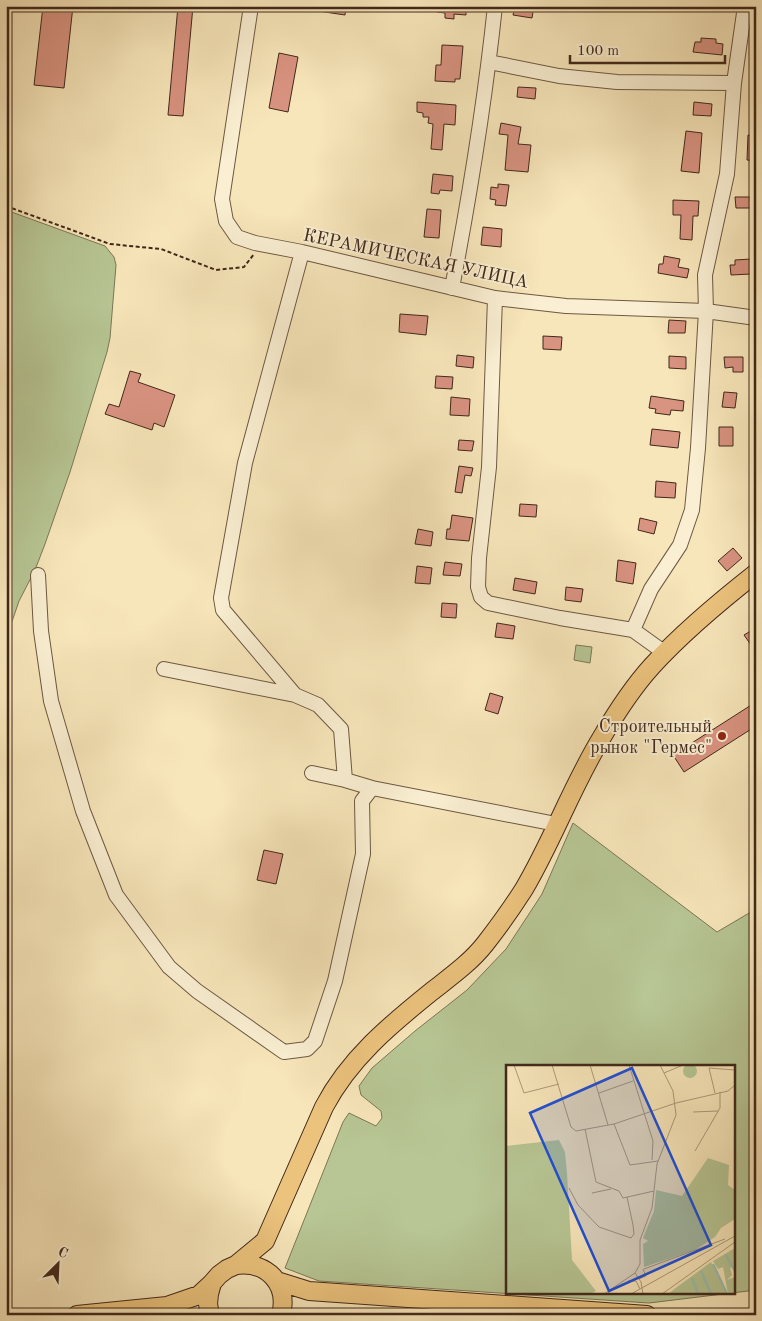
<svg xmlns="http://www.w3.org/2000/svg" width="762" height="1321" viewBox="0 0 762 1321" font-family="'Old Standard TT',serif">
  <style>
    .green { fill: #b7c694; stroke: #7c7757; fill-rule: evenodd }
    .building { fill: #d99381; stroke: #41281a }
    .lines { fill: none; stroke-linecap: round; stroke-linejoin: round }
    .minor-casing { stroke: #6e5842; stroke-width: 16 }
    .major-casing { stroke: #41281a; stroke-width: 20 }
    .path { stroke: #41281a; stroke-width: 2; stroke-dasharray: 4 2.5; stroke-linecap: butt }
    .minor { stroke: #faefd2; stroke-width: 14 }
    .major { stroke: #ecc37d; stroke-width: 18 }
    .poi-dot { fill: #8f2418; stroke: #faefd2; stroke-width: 2 }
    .labels { text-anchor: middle; stroke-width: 4; stroke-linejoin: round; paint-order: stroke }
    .street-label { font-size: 18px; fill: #41281a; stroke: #faefd2 }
    .poi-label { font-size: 18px; fill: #41281a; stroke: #faefd2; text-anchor: end }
    .inset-river { fill: none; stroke: #9dbfb1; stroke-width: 2.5 }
    .inset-road { fill: none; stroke: #ae9a7a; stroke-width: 1 }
    .view { fill: #1d4ed8; fill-opacity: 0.15; stroke: #1d4ed8; stroke-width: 2.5 }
    .inset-edge { fill: none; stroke: #41281a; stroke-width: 2.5 }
  </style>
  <rect width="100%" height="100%" fill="#f7e6ba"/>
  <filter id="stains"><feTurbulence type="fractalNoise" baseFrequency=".004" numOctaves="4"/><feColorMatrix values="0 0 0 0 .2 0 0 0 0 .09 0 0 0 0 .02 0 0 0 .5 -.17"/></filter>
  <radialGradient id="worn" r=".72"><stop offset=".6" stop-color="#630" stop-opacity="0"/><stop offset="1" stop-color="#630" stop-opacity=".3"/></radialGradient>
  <path class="green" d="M6 210 105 246 114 257 116 265 110 338 107 352 70 472 45 544 35 570 19 601 6 639Z
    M576 645 592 647 590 663 574 660Z
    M573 823 717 932 756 909V1290L649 1303 319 1281 285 1268 343 1122 349 1113 376 1126 382 1118 381 1111 361 1095 359 1086 372 1068 415 1031 467 990 506 949 542 894ZM507 1066H733V1292H507Z"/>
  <path class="building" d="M43 6H73L64 88 34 85Z
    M178 6H193L183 116 168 115Z
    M318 6H346L345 15 318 11Z
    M437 6H466V15L454 14V19L445 18V13L437 12Z
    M515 6H534L532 18 513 15Z
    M701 38 716 39V43L723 44 722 55 693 52 695 42H701Z
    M442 45 463 46 460 79H455V82L435 81 436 65H441Z
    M279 53 298 57 288 112 269 108Z
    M518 87 536 88 535 99 517 97Z
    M417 102 456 105 455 125 444 124 442 150 431 149 433 124 428 123 429 117H423V113L417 112Z
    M694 102 712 104 711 116 693 115Z
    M501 123 521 127 518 144 531 145 528 172 505 170 508 135 499 134Z
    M686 131 702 133 699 173 681 171Z
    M748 135 756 136V161L747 160Z
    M433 174 453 176 452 191 440 190 439 194 431 193Z
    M498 184 509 185 506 206 495 205 496 200 490 199 491 187 498 188Z
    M735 197H750L751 208H736Z
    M673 200 699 201 698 216H693L692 240 680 239 681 215H673Z
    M427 209 441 210 439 238 424 237Z
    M483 227 502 229 501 247 481 245Z
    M664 256 680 259 678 267 689 269 687 278 658 273 659 264H663Z
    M751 259V274L731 275 730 265H735V260Z
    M400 314 428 316 426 335 399 332Z
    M669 320 686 321 685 333H668Z
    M543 336 562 337 561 350 543 349Z
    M457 355 474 357 473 368 456 366Z
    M669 356 686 357V369L669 368Z
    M724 357H743V372H733V367L725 368Z
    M130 371 141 374 138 382 175 395 164 427 154 423 152 430 105 414 109 404 119 407Z
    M436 376 453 377 452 389 435 388Z
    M724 392 737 393 735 408 722 407Z
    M651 396 684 401 683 411 671 410 670 415 655 413 656 409 649 408Z
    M451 397 470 399 469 416 450 415Z
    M719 427H733V446H719Z
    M652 429 680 432 678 448 650 445Z
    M459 440 474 441 472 451 458 450Z
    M459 466 473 468 471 476 465 475 462 493 455 492Z
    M656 481 676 483 675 498 655 497Z
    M520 504 537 505 536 517 519 516Z
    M452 515 473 518 469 541 446 539 447 529H450Z
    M640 518 657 522 654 534 638 530Z
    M418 529 433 532 431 546 415 544Z
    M733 548 742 558 727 571 718 561Z
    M618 560 636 563 633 584 616 581Z
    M445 562 462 564 460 576 443 575Z
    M417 566 432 568 430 584 415 583Z
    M515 578 537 582 535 594 513 590Z
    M566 587 583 589 581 602 565 600Z
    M442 603 457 604 456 618 441 617Z
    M497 623 515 626 513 639 495 637Z
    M756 628V652L744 635Z
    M490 693 503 697 498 714 485 710Z
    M756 702V726L684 772 673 755Z
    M264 850 283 854 276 884 257 880Z"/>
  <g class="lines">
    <defs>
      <path id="minor" d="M251 6 222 199 226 221 237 237 255 243 302 252 495 298 566 306 706 311 756 318
        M489 62 559 76 617 82 734 83
        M302 252 245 463 221 598 223 610 295 695 318 705 341 729 345 780 372 788 556 824
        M452 288C470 194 485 101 495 6
        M495 298 489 467 479 558 478 587 481 597 488 603 560 618 633 630 665 653
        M38 575 41 631 51 701 83 811 116 895 169 967 197 991 284 1052 307 1049 315 1041 335 981 363 854 362 801 372 788
        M633 630 651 589 680 545 692 510 698 448 706 311 705 275 727 174 734 83 745 6
        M164 669 295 695
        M312 773 345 780"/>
      <path id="major" d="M236 1265C267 1261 289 1284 281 1315
        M277 1281 309 1291 647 1315
        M77 1315 167 1306 199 1295 212 1283
        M210 1315 208 1304 209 1294 212 1283 219 1275 227 1269 236 1265 265 1241 324 1107C349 1059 390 1025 431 992 450 977 470 963 485 944 499 926 512 908 524 889 553 840 572 786 602 737 616 713 633 687 652 666 683 632 719 602 756 573"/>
    </defs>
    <use href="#minor" class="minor-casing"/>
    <use href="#major" class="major-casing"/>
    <path class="path" d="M6 206 110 244 161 249 216 270 244 267 254 254"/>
    <use href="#minor" class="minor"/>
    <use href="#major" class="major"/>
  </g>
  <circle class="poi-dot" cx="722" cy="736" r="5"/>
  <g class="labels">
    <g class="street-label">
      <text transform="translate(416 258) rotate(12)" y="6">КЕРАМИЧЕСКАЯ УЛИЦА</text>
    </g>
    <g class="poi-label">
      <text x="712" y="732">Строительный<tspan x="712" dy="21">рынок "Гермес"</tspan></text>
    </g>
  </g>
  <g transform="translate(506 1065)">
    <rect width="229" height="229" fill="#f7e6ba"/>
    <path d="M177 6a7 7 0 1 1 14 0a7 7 0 1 1-14 0ZM53 75 59 87 61 108 66 195 90 226 84 229H0V81ZM202 93 223 100 222 120 229 125V154L215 163 209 172 189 185 138 202 137 179 142 176 137 173 148 146 150 125 176 131ZM229 183V201L224 203 226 210 221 215 229 212V229H222L217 202 212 204 207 196ZM205 197 220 229H162L171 222Z" fill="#b7c694"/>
    <path class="inset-river" d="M220 190 229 206M207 199 221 229M195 206 205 229M186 213 192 229"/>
    <path class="inset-road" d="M8 0 18 28 53 19M46 0 65 62 70 66 108 59 170 38 222 26 229 20M84 0 102 60M123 0 147 76 146 95M158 8 177 0M93 28 127 16M209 28 203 3 229 5M187 47 212 46M108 59 124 100 152 96M79 64 90 117 113 126 117 133 148 126M189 86 214 43V27M63 123 72 140 93 162 125 173 128 169 127 160 121 132M86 128 105 124M138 204 219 174M133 214 140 211 137 204M122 216H130L134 224M98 229 129 208M125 229 229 171M137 229 135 217 129 208 134 199V175L146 143 151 99 170 50 167 26 154 0M156 229 229 177"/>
    <path class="view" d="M126 3 205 180 103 226 24 48Z"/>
    <rect width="229" height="229" class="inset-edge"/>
  </g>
  <rect width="762" height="1321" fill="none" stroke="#f7e6ba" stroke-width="25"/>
  <rect x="8" y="8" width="747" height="1306" fill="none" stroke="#41281a" stroke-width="2.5"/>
  <rect x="12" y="12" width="737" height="1296" fill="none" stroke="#41281a"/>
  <g transform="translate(58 1264) rotate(24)" stroke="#faefd2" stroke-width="4" paint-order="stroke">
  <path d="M0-4L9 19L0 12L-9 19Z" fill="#41281a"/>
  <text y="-8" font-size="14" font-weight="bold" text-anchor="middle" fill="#41281a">С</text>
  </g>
  <path d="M570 55v8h155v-8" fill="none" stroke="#41281a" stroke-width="2.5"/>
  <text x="577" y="55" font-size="15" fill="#41281a" stroke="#faefd2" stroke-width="4" paint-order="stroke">100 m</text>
  <rect width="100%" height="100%" filter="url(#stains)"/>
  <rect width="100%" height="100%" fill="url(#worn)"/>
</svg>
